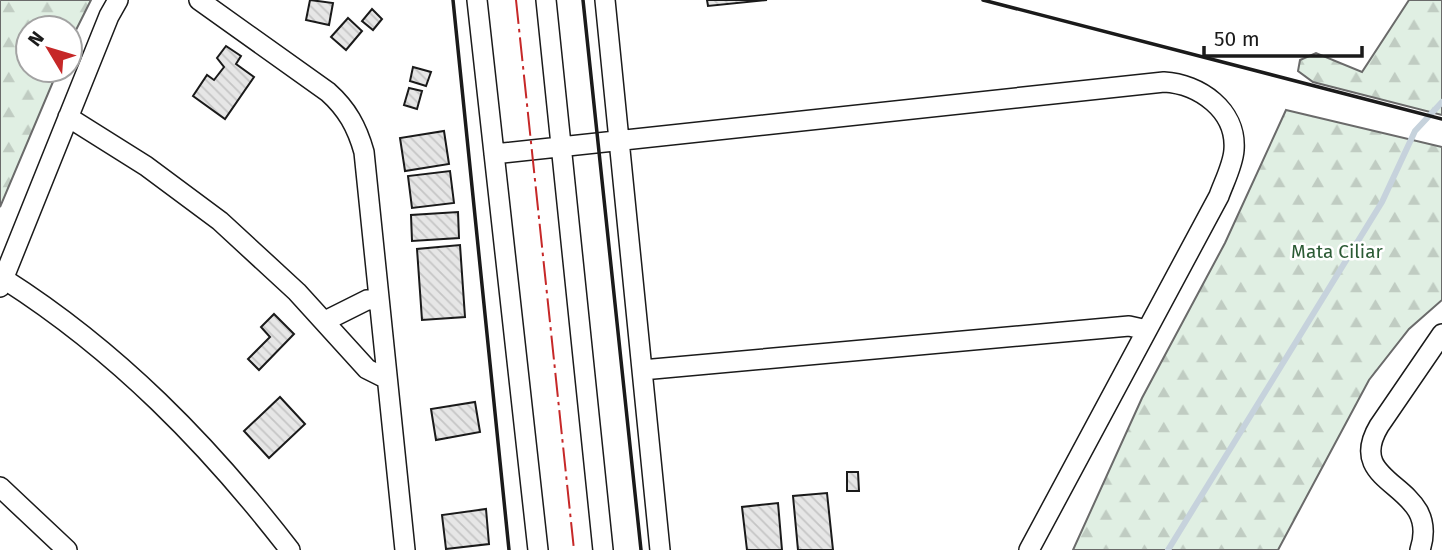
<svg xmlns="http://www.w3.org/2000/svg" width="1442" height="550" viewBox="0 0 1442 550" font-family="'Fira Sans',sans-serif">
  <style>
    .forest { fill: url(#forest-firs); stroke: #6a6a6a; stroke-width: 2 }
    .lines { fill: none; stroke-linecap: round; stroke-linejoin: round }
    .stream { stroke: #c6d2dc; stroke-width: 6 }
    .building { fill: url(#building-back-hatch); stroke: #1a1a1a; stroke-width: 2 }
    .street-casing { stroke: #1a1a1a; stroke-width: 22 }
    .street { stroke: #fff; stroke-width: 19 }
    .wall { stroke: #1a1a1a; stroke-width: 3.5 }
    .power { stroke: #c62828; stroke-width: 2; stroke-dasharray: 24 5 3.5 5; stroke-linecap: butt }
    .labels { text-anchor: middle; stroke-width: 5; stroke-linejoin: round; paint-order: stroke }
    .park-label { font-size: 19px; fill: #2b5a34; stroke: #fff }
  </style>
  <defs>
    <pattern id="forest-firs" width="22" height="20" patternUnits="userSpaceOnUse" patternTransform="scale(1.75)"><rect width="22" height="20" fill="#e0efe3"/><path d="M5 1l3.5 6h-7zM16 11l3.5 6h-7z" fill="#c0ccc2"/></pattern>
    <pattern id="building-back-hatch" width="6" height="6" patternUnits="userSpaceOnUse" patternTransform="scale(1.75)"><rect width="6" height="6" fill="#e6e6e6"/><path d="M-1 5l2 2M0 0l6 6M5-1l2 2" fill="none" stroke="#c5c5c5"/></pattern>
  </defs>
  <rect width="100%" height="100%" fill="#fff"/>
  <path class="forest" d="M0 0H91L70 42V28H28V70H58L0 207Z
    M1409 0H1442V115L1313 82 1298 71 1300 60 1316 53 1362 72Z
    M1286 110 1442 147V300L1409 329 1369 380 1278 550H1073L1142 398 1225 243Z"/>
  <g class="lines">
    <path class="stream" d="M1168 550 1382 202 1415 131 1442 102"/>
  </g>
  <path class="building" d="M310 0 333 3 329 25 306 20Z
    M707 0H767L708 6Z
    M372 9 382 19 373 30 362 21Z
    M348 18 362 31 346 50 331 37Z
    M226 46 241 56 236 64 254 77 225 119 193 96 207 75 214 80 224 67 217 58Z
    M413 67 431 72 426 86 410 81Z
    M409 88 422 91 417 109 404 105Z
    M444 131 449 164 405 171 400 138Z
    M450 171 454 203 412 208 408 176Z
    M458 212 459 238 412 241 411 215Z
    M460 245 465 317 422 320 417 249Z
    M274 314 294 334 259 370 248 359 270 337 261 327Z
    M280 397 305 424 269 458 244 431Z
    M475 402 480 432 436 440 431 409Z
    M847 472H858L859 491H847Z
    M827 493 833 550H798L793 496Z
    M778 503 782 550H747L742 507Z
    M486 509 489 544 446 549 442 515Z"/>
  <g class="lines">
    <defs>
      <path id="street" d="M199 0 328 92C347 109 357 127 364 152L405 550
        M477 0 538 550
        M546 0 603 550
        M605 0 660 550
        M68 117 146 166 220 221 297 292 367 369 387 379
        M494 154 1164 82C1199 84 1237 110 1234 150 1233 165 1224 182 1219 196L1029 550
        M4 279C117 351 208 444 290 550
        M0 287 109 16 118 0
        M325 321 367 300 379 299
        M642 370 1129 326 1147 330
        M0 487 67 550
        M1420 550C1442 482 1342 488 1379 426L1442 334"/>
    </defs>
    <use href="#street" class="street-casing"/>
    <use href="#street" class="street"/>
    <path class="wall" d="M453 0 509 550
      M583 0 641 550
      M983 0 1442 119"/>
    <path class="power" d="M516 0 574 550"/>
  </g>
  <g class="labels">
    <g class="park-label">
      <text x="1337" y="258">Mata Ciliar</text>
    </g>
  </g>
  <g transform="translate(49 49) rotate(308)"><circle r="33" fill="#ffffff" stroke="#a3a3a3" stroke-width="2"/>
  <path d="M0-5L12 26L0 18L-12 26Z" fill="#c62828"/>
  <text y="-10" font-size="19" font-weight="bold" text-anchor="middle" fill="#1a1a1a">N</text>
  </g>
  <path d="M1204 46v10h158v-10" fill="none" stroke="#1a1a1a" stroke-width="3.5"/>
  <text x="1214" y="46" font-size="21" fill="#1a1a1a" stroke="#ffffff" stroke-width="5" paint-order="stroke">50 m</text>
</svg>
